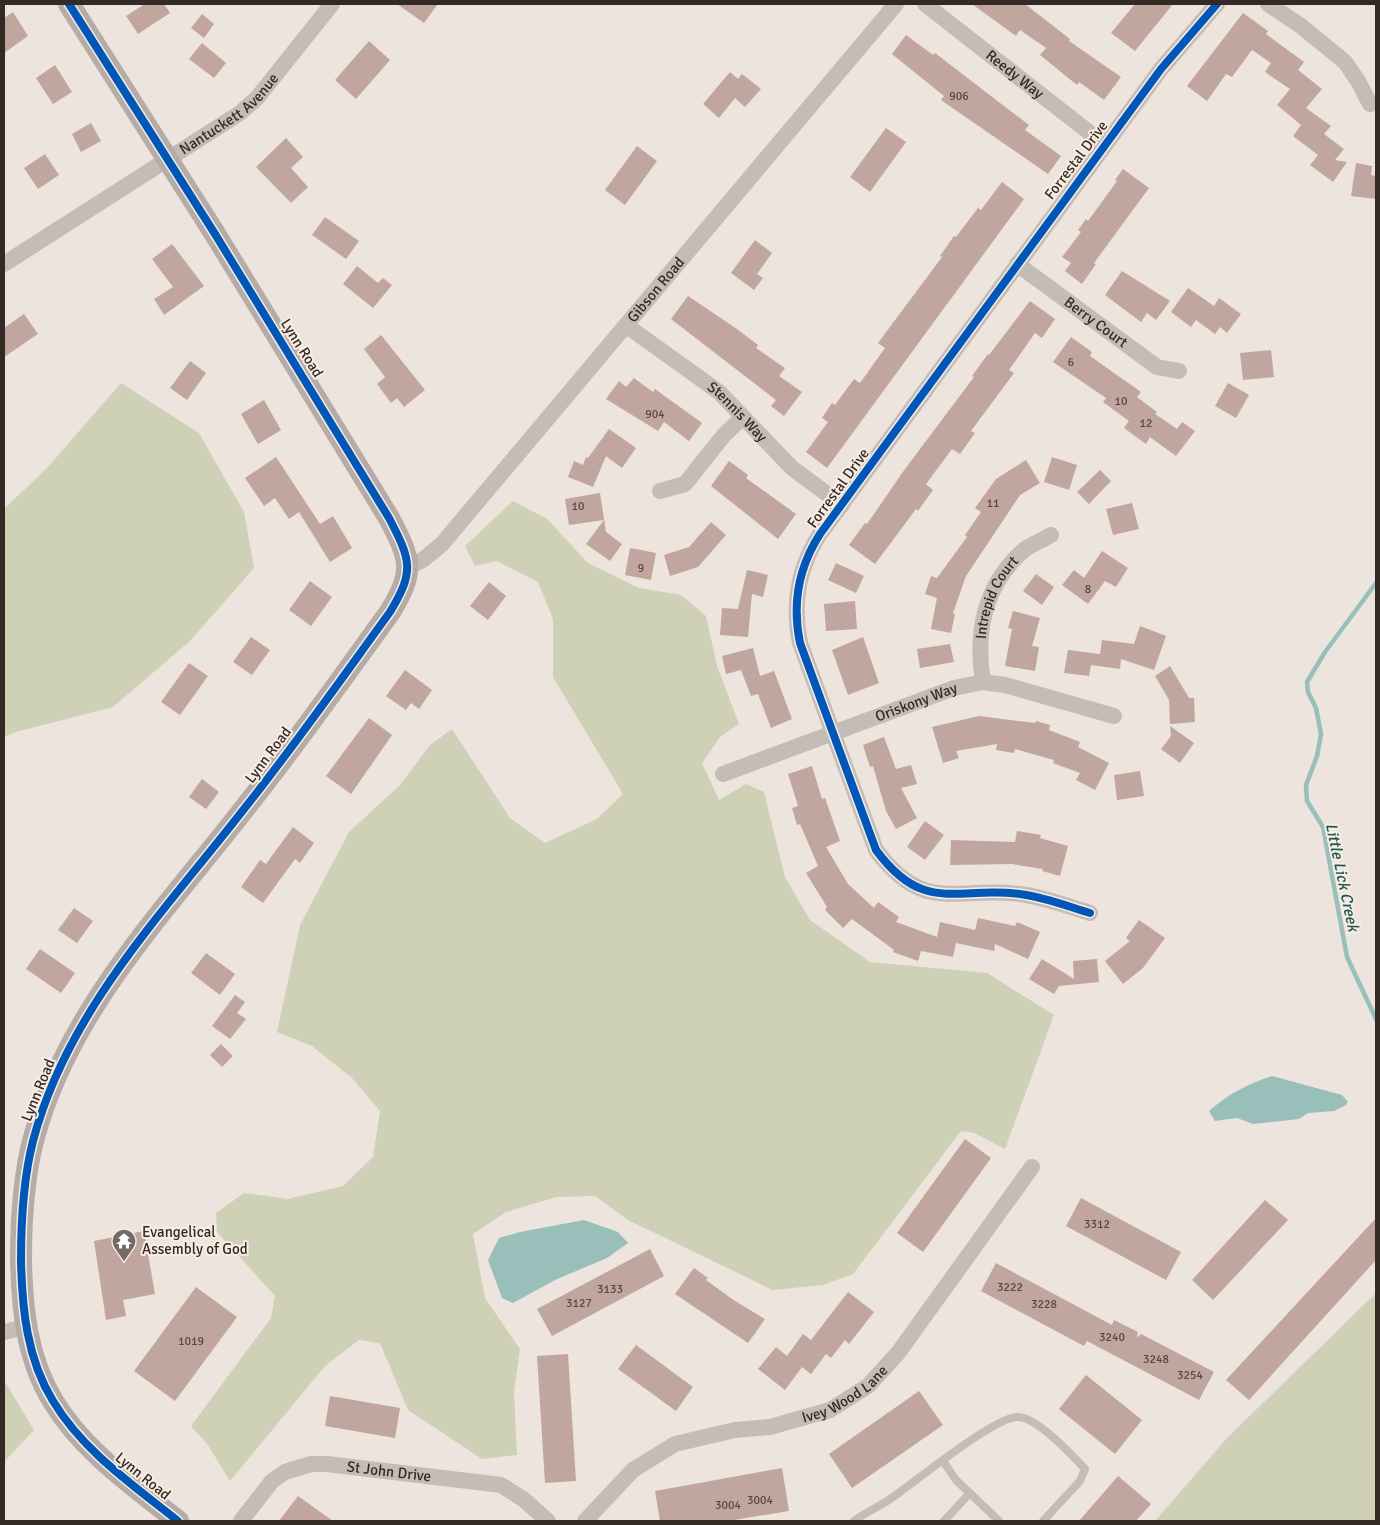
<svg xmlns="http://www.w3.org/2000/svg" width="1380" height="1525" viewBox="0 0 1380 1525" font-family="Signika,sans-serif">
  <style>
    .green { fill: #ced1b6 }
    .water { fill: #99bfbb }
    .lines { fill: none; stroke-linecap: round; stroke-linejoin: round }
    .stream { stroke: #99bfbb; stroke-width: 4.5 }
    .building { fill: #c0a69e }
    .lane { stroke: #c4bcb7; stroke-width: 8 }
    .street { stroke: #c4bcb7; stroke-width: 16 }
    .secondary { stroke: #b5aca7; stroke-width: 22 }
    .cycleway-casing { stroke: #f9ede3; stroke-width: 11 }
    .cycleway { stroke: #0057b8; stroke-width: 8 }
    .labels { text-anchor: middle; stroke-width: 4; stroke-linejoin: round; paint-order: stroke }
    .number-label { font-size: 12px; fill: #574843 }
    .street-label { font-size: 15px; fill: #342925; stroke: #f9ede3 }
    .poi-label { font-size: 15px; fill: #342925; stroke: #f9ede3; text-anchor: start }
    .water-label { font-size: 16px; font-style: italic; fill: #1a5756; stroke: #f9ede3 }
  </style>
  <rect width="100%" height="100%" fill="#ece4dd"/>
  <path class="green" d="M121 383 199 433 244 512 254 568 190 641 113 707 16 732 4 737V509L48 467Z
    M513 501 547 519 588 563 639 588 681 595 706 616 717 666 739 724 720 737 702 763 719 800 746 784 764 792 785 877 810 920 870 962 987 973 1054 1015 1005 1149 974 1133 961 1131 853 1274 823 1285 773 1290 628 1220 595 1196 556 1197 506 1212 473 1234 485 1298 520 1349 514 1392 517 1455 482 1459 408 1410 380 1343 359 1340 325 1366 230 1481 208 1445 191 1426 271 1318 275 1296 217 1232 216 1213 244 1193 288 1199 343 1186 373 1157 380 1111 352 1078 312 1046 277 1032 300 925 349 832 400 785 430 745 452 729 510 818 545 843 597 819 623 794 553 677V619L538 582 497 561 475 566 465 546Z
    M1376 1293V1521H1155L1228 1437Z
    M4 1380 34 1430 4 1462Z"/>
  <path class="water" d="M1272 1076 1342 1095 1348 1102 1346 1105 1334 1111 1308 1113 1299 1119 1253 1124 1237 1118 1215 1121 1209 1111C1228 1094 1248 1084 1272 1076Z
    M584 1220 618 1232 628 1243 607 1258 555 1280 513 1303 502 1298 488 1260 499 1238 520 1232Z"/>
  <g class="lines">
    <path class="stream" d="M1376 583 1325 652 1307 682 1308 692 1316 708 1321 734 1317 756 1306 785 1307 801 1323 827 1347 957 1376 1019"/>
  </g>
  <path class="building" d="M145 4H164L170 13 138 34 126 16Z
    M397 4H438L424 23Z
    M972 4H1025L1070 39 1069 41 1121 77 1104 100 1079 82 1077 85 1040 55 1046 48 1020 30 1016 36Z
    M1135 4H1173L1135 51 1111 33Z
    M13 12 28 36 4 53V18Z
    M1243 13 1268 31 1266 34 1304 62 1298 70 1322 89 1306 108 1331 126 1324 134 1344 149 1335 160 1347 162 1333 182 1310 165 1318 155 1293 136 1301 125 1277 105 1290 89 1265 72 1271 63 1252 50 1232 77 1226 74 1207 101 1187 86Z
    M202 14 214 24 204 38 191 28Z
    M906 35 933 55 935 53 1004 106 1029 125 1025 130 1061 156 1048 174 941 100 944 96 892 54Z
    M369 41 390 60 356 99 335 80Z
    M202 43 226 63 214 78 189 59Z
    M55 65 72 92 53 104 36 78Z
    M730 72 738 79 742 74 761 89 745 107 735 98 719 118 703 104Z
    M91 123 101 141 81 152 72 134Z
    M886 128 906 142 870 192 850 177Z
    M286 138 303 157 291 168 308 187 291 203 256 167Z
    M637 146 657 161 625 205 605 190Z
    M45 154 59 175 38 189 24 168Z
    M1356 163 1372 166 1371 175 1376 176V199L1351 196Z
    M1123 169 1149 188 1094 263 1096 264 1082 284 1065 271 1071 263 1062 257 1081 232 1078 230 1086 219 1088 221 1117 181 1115 180Z
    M1002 182 1024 199 827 468 806 452 828 422 822 418 832 403 835 405 854 379 860 383 885 348 878 343 942 257 940 256 954 236 956 237 978 208 981 210Z
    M325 217 359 241 346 259 312 235Z
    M755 240 772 253 757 274 763 278 754 290 731 273Z
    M172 244 204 286 164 315 154 299 173 287 152 259Z
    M357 266 378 283 383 278 392 285 373 308 343 284Z
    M1122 271 1170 301 1156 320 1147 313 1141 322 1105 295Z
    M1188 288 1214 306 1219 298 1241 314 1227 333 1220 327 1215 334 1196 320 1191 327 1171 312Z
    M688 296 737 329 758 345 756 348 785 368 779 376 802 392 784 416 771 406 776 400 671 319Z
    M1030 301 1055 319 1042 338 1035 333 1009 370 1014 373 971 431 975 433 960 454 952 449 926 484 933 490 918 511 916 509 875 564 849 545 865 523 867 524 905 469 974 377 972 376 988 354 989 355Z
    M24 314 38 334 4 357V328Z
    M381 335 425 390 404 407 397 398 391 403 377 384 385 377 364 349Z
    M1071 337 1092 352 1090 356 1141 392 1137 397 1157 412 1155 414 1177 429 1182 422 1195 431 1176 456 1150 437 1146 444 1124 428 1129 421 1103 402 1106 398 1053 362Z
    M1271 350 1274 377 1243 380 1240 353Z
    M190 361 206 373 187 400 170 388Z
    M634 378 653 392 655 389 702 423 689 441 664 422 658 431 606 399 619 381 626 387Z
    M1228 383 1249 395 1236 418 1215 406Z
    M264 400 281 430 258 444 241 414Z
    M609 429 636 448 622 468 606 456 593 487 568 477 574 461 583 465 586 457 588 458Z
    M276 457 320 524 333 516 352 548 330 562 299 512 289 519 275 498 264 506 245 478Z
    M1052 457 1077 465 1069 490 1044 482Z
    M1026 460 1040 483 1020 495 966 576 953 613 955 614 951 633 931 629 937 598 925 594 931 576 937 578 967 537 965 535 981 512 975 508 996 479Z
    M729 461 748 475 746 478 796 514 778 539 711 486Z
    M1100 470 1111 481 1089 504 1077 492Z
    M600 493 606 532 622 544 610 561 586 544 604 520 569 525 565 499Z
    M1132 503 1139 529 1113 535 1106 509Z
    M711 522 726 535 698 567 670 576 664 555 689 547Z
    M630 548 656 553 651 580 625 575Z
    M1102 551 1128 568 1116 587 1105 581 1088 604 1062 585 1074 570 1084 578Z
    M836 563 864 576 856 593 828 580Z
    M747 570 768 575 763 597 752 594 748 637 720 635 722 608 738 609Z
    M1036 574 1054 587 1042 605 1023 591Z
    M310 581 332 597 311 626 289 610Z
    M489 582 506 596 488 620 470 606Z
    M855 601 857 629 826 631 824 604Z
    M1013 611 1040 618 1032 646 1039 647 1035 671 1005 666 1012 629 1008 628Z
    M1140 626 1166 636 1154 670 1121 659 1120 669 1091 665 1089 676 1064 673 1068 650 1100 654 1102 640 1134 644Z
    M251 637 270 650 252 675 233 662Z
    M863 637 879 683 848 695 832 650Z
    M950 644 954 662 920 668 917 649Z
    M753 648 760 676 774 671 792 719 771 728 758 694 751 696 741 670 726 674 722 656Z
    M189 663 208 676 180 715 161 702Z
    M1170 666 1189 698H1194L1195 722 1170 724 1169 700 1155 676Z
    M405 670 432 690 419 709 411 703 406 710 386 696Z
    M979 716 1035 723 1036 721 1050 725 1049 730 1080 742 1078 747 1109 763 1095 790 1076 780 1080 773 1053 763 1054 760 1015 749 1014 753 996 750 997 744 956 751 959 758 943 763 932 727Z
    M369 718 392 735 351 794 326 776Z
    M1170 726 1194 743 1180 763 1161 749 1171 736Z
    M884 737 896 769 911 765 917 784 901 788 917 818 896 829 886 811 873 766 870 767 863 745Z
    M812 766 822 799 825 798 840 841 826 847 848 884 874 908 878 902 899 917 896 922 937 937 940 922 975 930 978 918 1015 926 1017 922 1040 932 1028 959 995 944 994 951 956 943 953 957 921 951 918 961 893 952 894 950 852 919 843 928 825 910 827 907 806 873 818 866 800 824 797 825 792 808 798 806 788 774Z
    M1140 771 1144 796 1117 800 1114 775Z
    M202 779 219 792 206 809 189 797Z
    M925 821 944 835 925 860 907 847Z
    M293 827 314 843 300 863 295 859 263 903 241 887 260 860 266 864Z
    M1017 831 1041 835 1040 838 1068 846 1060 876 1042 871 1043 869 1012 864 950 865 951 840 1015 842Z
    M74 908 93 921 77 943 58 930Z
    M1139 920 1165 938 1143 968 1123 984 1105 961 1130 941 1126 938Z
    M40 949 75 973 61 993 26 969Z
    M206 953 235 974 220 995 191 973Z
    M1042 959 1074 979 1073 961 1097 959 1099 982 1059 986 1054 994 1029 979Z
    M235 995 245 1002 237 1013 246 1019 230 1039 212 1026Z
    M221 1044 233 1056 222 1067 210 1055Z
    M965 1139 991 1158 923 1252 897 1233Z
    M1081 1198 1181 1252 1166 1280 1066 1226Z
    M1265 1200 1288 1220 1213 1300 1192 1280Z
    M1376 1218V1260L1249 1400 1226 1380Z
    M144 1231 155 1294 123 1300 126 1316 106 1320 94 1241Z
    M650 1249 664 1276 552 1336 537 1309Z
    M996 1263 1112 1325 1114 1320 1138 1332 1137 1336 1138 1337 1141 1334 1214 1372 1199 1400 1087 1341 1084 1346 981 1291Z
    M694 1268 708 1278 706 1280 732 1299 765 1319 748 1343 675 1294Z
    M196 1287 237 1317 175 1401 134 1371Z
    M848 1292 874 1312 849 1344 845 1340 831 1358 826 1354 811 1374 802 1367 785 1390 758 1369 776 1347 787 1356 803 1334 811 1340Z
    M636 1345 693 1387 676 1411 618 1369Z
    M568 1354 576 1481 545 1483 537 1356Z
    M1086 1375 1142 1420 1115 1454 1059 1409Z
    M919 1391 943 1425 852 1488 829 1454Z
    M330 1396 400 1408 395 1438 325 1426Z
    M782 1468 789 1511 728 1521H660L655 1491Z
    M1118 1476 1151 1504 1136 1521H1079Z
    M298 1496 333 1521H279Z"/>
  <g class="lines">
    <path class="lane" d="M943 1461 956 1480 999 1521
      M854 1521C866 1512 881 1506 893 1497 916 1481 993 1418 1017 1417 1036 1416 1072 1455 1085 1469L1080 1481 1043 1521
      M944 1521 970 1493"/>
    <g class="street">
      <path id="s1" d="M925 4 1104 144"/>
      <path d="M1268 4 1301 26 1345 62 1358 81 1370 104"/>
      <path id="s2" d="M4 264 240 113 257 98 332 4"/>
      <path id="s3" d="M1017 264 1157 367 1179 371"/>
      <path id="s4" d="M627 326 719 392 792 468 842 505"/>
      <path d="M660 491 685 484 724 435 743 417"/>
      <path id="s5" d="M408 568 424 559 442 544 896 4"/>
      <path id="s6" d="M983 682C975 633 984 585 1024 550 1032 544 1043 540 1051 535"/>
      <path id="s7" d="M723 774 954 688 983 682 1005 685 1114 716"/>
      <path d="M1090 913C1067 906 1044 897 1020 894 956 886 924 915 876 850L800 643C792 604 798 568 820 534L1161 69 1217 4"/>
      <path d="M4 1332 26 1327"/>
      <path id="s8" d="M241 1521 272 1481 285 1472 311 1464H327L501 1485 523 1499 548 1521"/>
      <path id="s9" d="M585 1521 633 1470 675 1444 735 1430 770 1427 830 1410 868 1386 898 1353 1032 1167"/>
    </g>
    <path class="secondary" d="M69 4 215 234 389 518C411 560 415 571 390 612 342 678 295 745 244 809 164 912 67 1011 33 1141 23 1180 21 1220 21 1260 22 1309 27 1359 53 1401 83 1451 133 1485 178 1521"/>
    <defs>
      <path id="cycleway" d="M69 4 215 234 389 518C411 560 415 571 390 612 342 678 295 745 244 809 164 912 67 1011 33 1141 23 1180 21 1220 21 1260 22 1309 27 1359 53 1401 83 1451 133 1485 178 1521
        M1090 913C1067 906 1044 897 1020 894 956 886 924 915 876 850L800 643C792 604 798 568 820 534L1161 69 1217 4"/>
    </defs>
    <use href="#cycleway" class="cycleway-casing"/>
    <use href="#cycleway" class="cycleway"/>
  </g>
  <defs>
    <symbol id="temple-pin" viewBox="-11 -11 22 30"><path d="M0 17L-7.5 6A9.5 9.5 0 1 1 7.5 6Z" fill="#746a65" stroke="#f9ede3"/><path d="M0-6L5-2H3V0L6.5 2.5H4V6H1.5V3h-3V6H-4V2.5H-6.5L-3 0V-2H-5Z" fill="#fff"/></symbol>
  </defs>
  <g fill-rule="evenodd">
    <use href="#temple-pin" x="110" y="1227" width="28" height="38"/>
  </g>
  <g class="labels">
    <g class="number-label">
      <text x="959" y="100">906</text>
      <text x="1071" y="366">6</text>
      <text x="1121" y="405">10</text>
      <text x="655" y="418">904</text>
      <text x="1146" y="427">12</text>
      <text x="993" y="507">11</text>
      <text x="578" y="510">10</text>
      <text x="641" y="572">9</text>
      <text x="1088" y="593">8</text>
      <text x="1097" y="1228">3312</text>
      <text x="1010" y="1291">3222</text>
      <text x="610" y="1293">3133</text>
      <text x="579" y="1307">3127</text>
      <text x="1044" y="1308">3228</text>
      <text x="1112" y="1341">3240</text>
      <text x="191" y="1345">1019</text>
      <text x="1156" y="1363">3248</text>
      <text x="1190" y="1379">3254</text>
      <text x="760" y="1504">3004</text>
      <text x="728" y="1509">3004</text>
    </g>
    <g class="street-label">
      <text dy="5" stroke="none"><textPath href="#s1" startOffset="114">Reedy Way</textPath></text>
      <text dy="5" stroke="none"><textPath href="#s2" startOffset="271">Nantuckett Avenue</textPath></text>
      <text transform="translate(1076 160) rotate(-53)" y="5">Forrestal Drive</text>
      <text dy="5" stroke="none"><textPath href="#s5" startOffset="374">Gibson Road</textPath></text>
      <text dy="5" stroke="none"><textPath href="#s3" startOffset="98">Berry Court</textPath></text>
      <text transform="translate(302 348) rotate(58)" y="5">Lynn Road</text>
      <text dy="5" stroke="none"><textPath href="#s4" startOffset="140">Stennis Way</textPath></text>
      <text transform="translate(838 488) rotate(-54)" y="5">Forrestal Drive</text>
      <text dy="5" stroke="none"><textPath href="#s6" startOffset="88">Intrepid Court</textPath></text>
      <text dy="5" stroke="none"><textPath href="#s7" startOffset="206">Oriskony Way</textPath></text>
      <text transform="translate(268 755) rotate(-53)" y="5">Lynn Road</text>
      <text transform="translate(38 1090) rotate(-68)" y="5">Lynn Road</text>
      <text dy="5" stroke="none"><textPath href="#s9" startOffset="299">Ivey Wood Lane</textPath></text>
      <text dy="5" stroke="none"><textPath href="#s8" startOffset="172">St John Drive</textPath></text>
      <text transform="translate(143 1476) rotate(39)" y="5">Lynn Road</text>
    </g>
    <g class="poi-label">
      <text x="142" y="1237">Evangelical<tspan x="142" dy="17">Assembly of God</tspan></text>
    </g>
    <g class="water-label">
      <text transform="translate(1343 877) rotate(78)" y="6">Little Lick Creek</text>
    </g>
  </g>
  <rect width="1380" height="1525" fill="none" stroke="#342925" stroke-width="10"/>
</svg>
